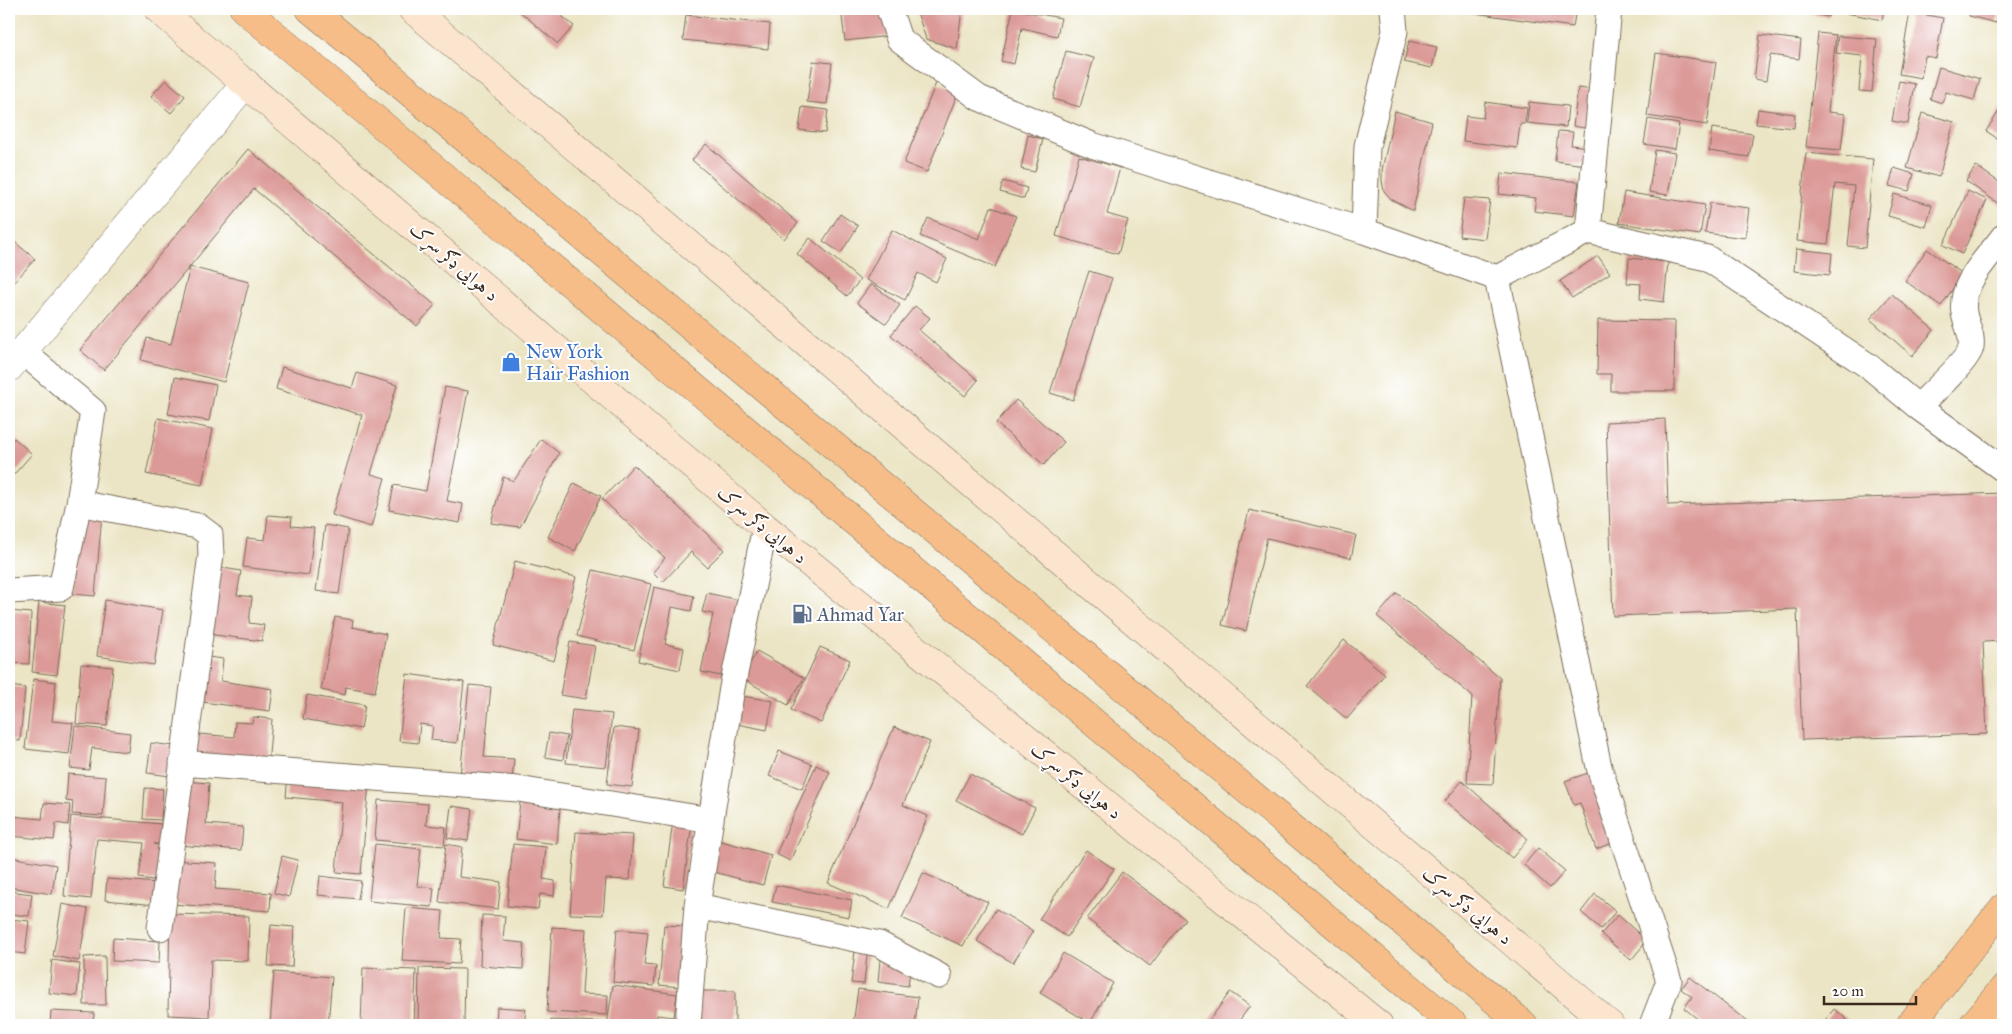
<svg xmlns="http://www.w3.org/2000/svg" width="2012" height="1034" viewBox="0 0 2012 1034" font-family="'IM FELL Great Primer',Amiri,serif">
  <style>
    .building { fill: #db9a97 }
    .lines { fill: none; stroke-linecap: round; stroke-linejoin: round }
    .minor-casing { stroke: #796b58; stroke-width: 27 }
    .tertiary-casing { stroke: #796b58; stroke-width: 29 }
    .secondary-casing { stroke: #796b58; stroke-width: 29 }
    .primary-casing { stroke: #796b58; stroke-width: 29 }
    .minor { stroke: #fff; stroke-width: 25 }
    .tertiary { stroke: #fff; stroke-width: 28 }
    .secondary { stroke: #fce5cf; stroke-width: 28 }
    .primary { stroke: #f7bd88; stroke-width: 28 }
    .labels { text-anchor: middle; stroke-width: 4; stroke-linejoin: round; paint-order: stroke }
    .street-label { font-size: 19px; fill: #3b2a1e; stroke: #fff }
    .shop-label { font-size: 19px; fill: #366cbe; stroke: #fff; text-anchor: start }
    .service-label { font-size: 19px; fill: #4e5e75; stroke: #fff; text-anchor: start }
  </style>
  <rect width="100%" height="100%" fill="#fff"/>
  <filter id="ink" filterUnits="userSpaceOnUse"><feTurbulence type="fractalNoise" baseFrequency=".02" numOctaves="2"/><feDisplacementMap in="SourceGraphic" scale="10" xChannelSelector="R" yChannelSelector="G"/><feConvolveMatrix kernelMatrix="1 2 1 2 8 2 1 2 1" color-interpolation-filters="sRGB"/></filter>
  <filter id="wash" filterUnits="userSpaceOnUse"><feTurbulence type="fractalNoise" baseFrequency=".0096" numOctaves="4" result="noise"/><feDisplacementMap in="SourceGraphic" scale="20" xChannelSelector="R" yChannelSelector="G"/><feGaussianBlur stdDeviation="1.12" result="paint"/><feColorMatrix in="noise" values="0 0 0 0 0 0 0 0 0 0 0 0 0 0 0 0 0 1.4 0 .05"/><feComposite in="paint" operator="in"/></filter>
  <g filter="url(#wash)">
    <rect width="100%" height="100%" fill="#ebe5c5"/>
    <g id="blocks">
      <path class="building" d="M517 9H553L574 26 558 44Z
        M841 9H887L890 36 845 41Z
        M916 9H962L957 49 926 39Z
        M1013 9 1061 18 1057 36 1022 28 1014 64 1001 61Z
        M1446 9H1576L1573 27Z
        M1785 9H1830L1828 17Z
        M1848 9H1884L1882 20 1847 13Z
        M1971 9H2001L1996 23 1969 16Z
        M1910 12 1943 18 1936 58 1925 56 1921 78 1899 74Z
        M686 15 770 24 768 49 683 40Z
        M1818 33 1836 35 1828 112 1845 114 1841 150 1806 147Z
        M1760 35 1801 40 1799 59 1770 55 1766 81 1754 79Z
        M1838 36 1877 39 1872 92 1859 91 1862 56 1836 53Z
        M1409 41 1437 47 1432 68 1404 62Z
        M1066 51 1094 58 1080 107 1053 99Z
        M1656 53 1716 62 1707 125 1647 116Z
        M813 61 832 63 827 104 807 102Z
        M1939 67 1980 79 1974 100 1946 92 1942 103 1930 99Z
        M166 80 185 96 171 113 151 96Z
        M1899 81 1915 84 1908 124 1892 121Z
        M936 83 958 92 927 172 904 163Z
        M1578 88 1595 90 1590 129 1573 126Z
        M1485 102 1527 108 1525 124H1520L1517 148 1463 141 1466 116 1483 118Z
        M1529 102 1568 106 1566 127 1527 123Z
        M2003 105V142L1986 131Z
        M802 107 828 110 825 133 799 130Z
        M1758 109 1795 114 1794 128 1756 124Z
        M1395 111 1432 122 1413 211 1391 199 1384 191 1382 181V170Z
        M1922 113 1954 122 1939 177 1907 168Z
        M1648 119 1679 124 1675 149 1644 144Z
        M1712 128 1753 134 1749 157 1709 151Z
        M1558 131 1573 132 1571 145 1588 147 1586 165 1555 161Z
        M1028 135 1043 139 1035 172 1021 169Z
        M706 144 798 223 784 239 692 160Z
        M248 149 435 305 417 326 254 189 104 370 80 350Z
        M1655 150 1675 153 1668 195 1649 192Z
        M1806 153 1873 159 1865 248 1848 246 1854 186 1835 184 1828 244 1797 241Z
        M1079 156 1120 168 1107 214 1128 220 1118 254 1056 236Z
        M1976 166 1999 182 2003 176 2002 206 1966 181Z
        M1894 168 1914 174 1909 191 1889 186Z
        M1501 173 1579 182 1574 216 1534 211 1536 198 1499 194Z
        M1003 181 1027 188 1024 199 1000 192Z
        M1968 191 1987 200 1962 254 1943 245Z
        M1624 192 1705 205 1700 235 1619 223Z
        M1894 194 1932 205 1926 227 1888 216Z
        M1464 198 1490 200 1485 239 1459 236Z
        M1710 203 1749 208 1745 238 1705 233Z
        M991 207 1016 216 995 267 920 236 928 218 979 239Z
        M840 214 858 226 841 253 823 241Z
        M892 230 947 259 936 282 918 273 905 300 866 280Z
        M10 238 35 259 9 288V240Z
        M810 238 860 280 847 296 797 254Z
        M1796 249 1832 253 1830 275 1794 271Z
        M1927 249 1963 274 1941 306 1905 281Z
        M1598 256 1610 273 1572 298 1560 281Z
        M1629 258 1668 262 1664 302 1640 299 1641 284 1627 283Z
        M190 267 249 282 224 382 141 360 147 338 171 344Z
        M1089 271 1112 278 1073 400 1050 393Z
        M871 284 900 305 886 324 857 303Z
        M1892 294 1934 330 1912 356 1870 319Z
        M915 306 930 318 919 330 978 380 965 396 891 335Z
        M1598 320 1675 321 1674 391H1611V374H1597Z
        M282 367 352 388 357 373 397 385 371 474 385 478 371 527 332 515 362 415 276 389Z
        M175 377 216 385 209 421 168 414Z
        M445 387 468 391 447 501 463 504 460 523 389 510 394 485 426 491Z
        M1016 400 1064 442 1044 465 996 423Z
        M158 418 213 429 202 485 146 474Z
        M1665 419 1668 505 2003 493V641L1983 642 1987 734 1802 740 1797 609 1613 616 1606 422Z
        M14 438 32 454 9 480V444Z
        M541 439 559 453 520 527 491 523 503 477 514 481Z
        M634 465 724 550 707 567 691 552 663 582 653 572 665 558 602 499Z
        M574 483 601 496 575 551 548 537Z
        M1249 510 1356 535 1351 558 1267 538 1246 631 1222 625Z
        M80 512 102 514 95 596 73 594Z
        M268 515 292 517 291 526 314 528 309 575 243 567 247 538 265 540Z
        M325 525 348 529 339 594 316 591Z
        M515 561 576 577 554 661 493 645Z
        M217 567 241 571 237 595 252 597 249 623 264 625 262 641 207 634Z
        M593 570 651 584 634 650 577 636Z
        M654 587 694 596 691 611 672 607 665 644 684 648 680 670 638 661Z
        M707 593 743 601 726 677 701 672 713 614 702 612Z
        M1397 593 1500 678 1493 784 1467 783 1472 696 1377 616Z
        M105 600 163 610 154 665 97 656Z
        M39 602 65 605 57 675 32 672Z
        M9 611 31 613 29 664 9 663Z
        M335 617 353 620 352 627 386 634 375 692 346 687 345 695 321 690Z
        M1344 640 1385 674 1347 719 1307 686Z
        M570 642 595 646 586 699 560 695Z
        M820 647 850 660 821 723 791 710Z
        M757 651 804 678 788 705 742 678Z
        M201 656 223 659 221 681 273 689 270 711 195 701Z
        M81 664 113 667 107 726 76 724Z
        M407 674 464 682 457 743 431 740 433 726 420 724 418 743 399 741Z
        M33 679 56 682 52 721 73 723 69 754 25 749Z
        M469 685 491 687 484 757 514 759 512 782 460 777Z
        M9 686 25 688 20 741 9 740Z
        M307 695 365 705 361 729 303 719Z
        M742 696 773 701 767 730 737 724Z
        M572 710 612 714 606 767 566 763Z
        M253 717 272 719 268 766 185 759 187 733 234 737 235 722 252 723Z
        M75 726 130 733 128 752 92 748 89 770 70 768Z
        M614 727 639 730 632 787 607 784Z
        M894 727 930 742 903 805 928 816 889 909 828 883Z
        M549 733 567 736 563 760 545 757Z
        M151 743 174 746 170 776 147 773Z
        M779 751 812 764 802 789 769 776Z
        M816 765 830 772 790 861 776 854Z
        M1591 772 1615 842 1596 849 1580 803 1574 805 1565 781Z
        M68 774 106 777 103 816 72 814 73 802 66 801Z
        M970 774 1035 808 1022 834 956 800Z
        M288 775 369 783 361 874 336 872 342 802 286 797Z
        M183 781 209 783 206 824 243 827 241 850 178 845Z
        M1462 781 1528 839 1512 858 1445 801Z
        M145 788 163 789 161 820 143 819Z
        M521 793 561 797 557 844 516 839Z
        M378 800 428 804 426 825 446 827 444 846 375 840Z
        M44 803 70 805 68 825 56 823 54 840 9 836 11 816 42 819Z
        M451 806 472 809 468 841 447 838Z
        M71 816 161 824 159 844H154L165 846 160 881 139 878 144 843 97 839 91 899 64 896Z
        M673 821 692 823 683 889 664 886Z
        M576 832 633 835 630 880 606 879 603 915 570 914Z
        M718 840 771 855 763 885 710 871Z
        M375 844 421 849 417 886 434 888 432 907 369 901Z
        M446 844 462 847 459 877 501 882 498 909 439 902Z
        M513 844 546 847 543 879 555 881 554 896 540 894 538 909 507 906Z
        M1538 848 1565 871 1550 888 1524 865Z
        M1086 850 1114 869 1067 937 1039 919Z
        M282 856 298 860 289 897 274 893Z
        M10 857 56 865 52 894 9 887Z
        M173 860 217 863 215 889 271 893 270 911 171 904Z
        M1122 872 1185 919 1150 966 1087 919Z
        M923 873 988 902 963 946 902 918Z
        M320 876 361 881 358 899 318 895Z
        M107 879 158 883 156 905 105 900Z
        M776 885 852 900 849 917 772 902Z
        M9 891 32 894 29 916 9 914Z
        M1595 894 1616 911 1601 929 1581 912Z
        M62 904 88 909 79 961 53 956Z
        M406 908 443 911 441 938 461 939 459 964 402 961Z
        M996 909 1033 931 1013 963 977 941Z
        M170 914 249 916 248 961 211 960 209 1017 168 1015Z
        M482 915 505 916 503 941 524 943 523 969 480 966Z
        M1618 915 1647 941 1631 960 1601 934Z
        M9 919 29 921 25 954 9 952Z
        M271 925 294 927 292 967 268 966Z
        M664 925 684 926 680 987 659 985Z
        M552 927 586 929 582 994 608 995 607 1015 547 1012Z
        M617 929 648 932 644 965 656 966 654 986 613 982Z
        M113 938 160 941 159 963 112 961Z
        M856 944 868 945 864 984 851 983Z
        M1063 953 1113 983 1090 1023 1040 993Z
        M105 956 106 1005H84V957Z
        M52 960 80 964 77 996 49 993Z
        M880 960 911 964 908 986 878 982Z
        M363 968 416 970 414 1025H361Z
        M419 968 465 969 464 1025H418Z
        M274 972 332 977 328 1025H270Z
        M1690 977 1748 1022 1745 1025H1705L1684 1008 1692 997 1681 989Z
        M613 985 677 994 674 1017 657 1015 656 1025H607Z
        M858 989 918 997 915 1025H853Z
        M696 991H735V1025H696Z
        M1230 992 1250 1006 1236 1025H1206Z
        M497 1007 526 1009 524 1025H496Z
        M1834 1009 1847 1019 1842 1025H1821Z
        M51 1011 94 1013 93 1025H50Z
        M551 1020 601 1022V1025H550Z
        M117 1021 160 1023 159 1025H116Z"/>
    </g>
  </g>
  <g filter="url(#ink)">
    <use href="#blocks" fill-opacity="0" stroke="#796b58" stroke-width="1"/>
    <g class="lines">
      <defs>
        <path id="minor" d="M889 9 899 39 979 98 1092 145 1364 231 1497 278 1588 231 1707 258 1870 367 1918 407 2003 469
          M1364 231 1367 146 1395 31 1393 9
          M1588 231 1609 9
          M1497 278 1599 767 1669 981 1652 1025
          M1918 407C1929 396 1969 360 1971 347 1973 334 1966 325 1964 313 1959 284 1987 259 2003 237
          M79 503 198 526 210 535 211 555 160 928
          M9 591 61 588 79 503 93 411 23 352
          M182 763 518 789 711 820
          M697 906 879 944 939 976
          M688 1025 697 906 732 688 765 527"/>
        <path id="tertiary" d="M9 368 246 83"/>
        <path id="secondary" d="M158 9 765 527 1379 1025
          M412 9 1610 1025"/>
        <path id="primary" d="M244 9 1454 1025
          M310 9 1309 842 1524 1025
          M1910 1025 2003 908
          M1973 1025 2003 989"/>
      </defs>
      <use href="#minor" class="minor-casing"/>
      <use href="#tertiary" class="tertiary-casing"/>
      <use href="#secondary" class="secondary-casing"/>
      <use href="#primary" class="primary-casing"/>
      <use href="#minor" class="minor"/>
      <use href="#tertiary" class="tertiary"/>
      <use href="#secondary" class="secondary"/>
      <use href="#primary" class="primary"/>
    </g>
  </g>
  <defs>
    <symbol id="shop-bare" viewBox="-9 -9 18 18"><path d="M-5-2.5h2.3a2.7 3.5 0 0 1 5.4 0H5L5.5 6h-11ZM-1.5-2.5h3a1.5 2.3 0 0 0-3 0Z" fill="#3f7fe0" stroke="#fff" stroke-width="2.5" paint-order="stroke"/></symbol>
    <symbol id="fuel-bare" viewBox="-9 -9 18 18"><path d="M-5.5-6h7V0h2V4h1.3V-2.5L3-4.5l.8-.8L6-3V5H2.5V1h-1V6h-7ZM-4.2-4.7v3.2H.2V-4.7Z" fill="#5c6f8a" stroke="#fff" stroke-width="2.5" paint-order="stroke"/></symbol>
  </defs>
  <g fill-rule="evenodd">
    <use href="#shop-bare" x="497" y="348" width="28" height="28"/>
    <use href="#fuel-bare" x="788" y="600" width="28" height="28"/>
  </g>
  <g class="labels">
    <g class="street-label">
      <text transform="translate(455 261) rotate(41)" y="7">د هوایی ډګر سړک</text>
      <text transform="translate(763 524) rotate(40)" y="7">د هوایی ډګر سړک</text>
      <text transform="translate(1077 780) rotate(39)" y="7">د هوایی ډګر سړک</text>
      <text transform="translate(1468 905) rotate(40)" y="7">د هوایی ډګر سړک</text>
    </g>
    <g class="shop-label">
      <text x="526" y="358">New York<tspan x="526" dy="22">Hair Fashion</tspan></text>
    </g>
    <g class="service-label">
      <text x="817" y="621">Ahmad Yar</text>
    </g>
  </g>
  <rect width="2012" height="1034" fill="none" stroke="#fff" stroke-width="30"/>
  <path d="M1824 996v8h92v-8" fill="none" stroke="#3b2a1e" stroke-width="2.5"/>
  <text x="1832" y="996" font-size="15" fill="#3b2a1e" stroke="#ffffff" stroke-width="4" paint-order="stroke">20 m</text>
</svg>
